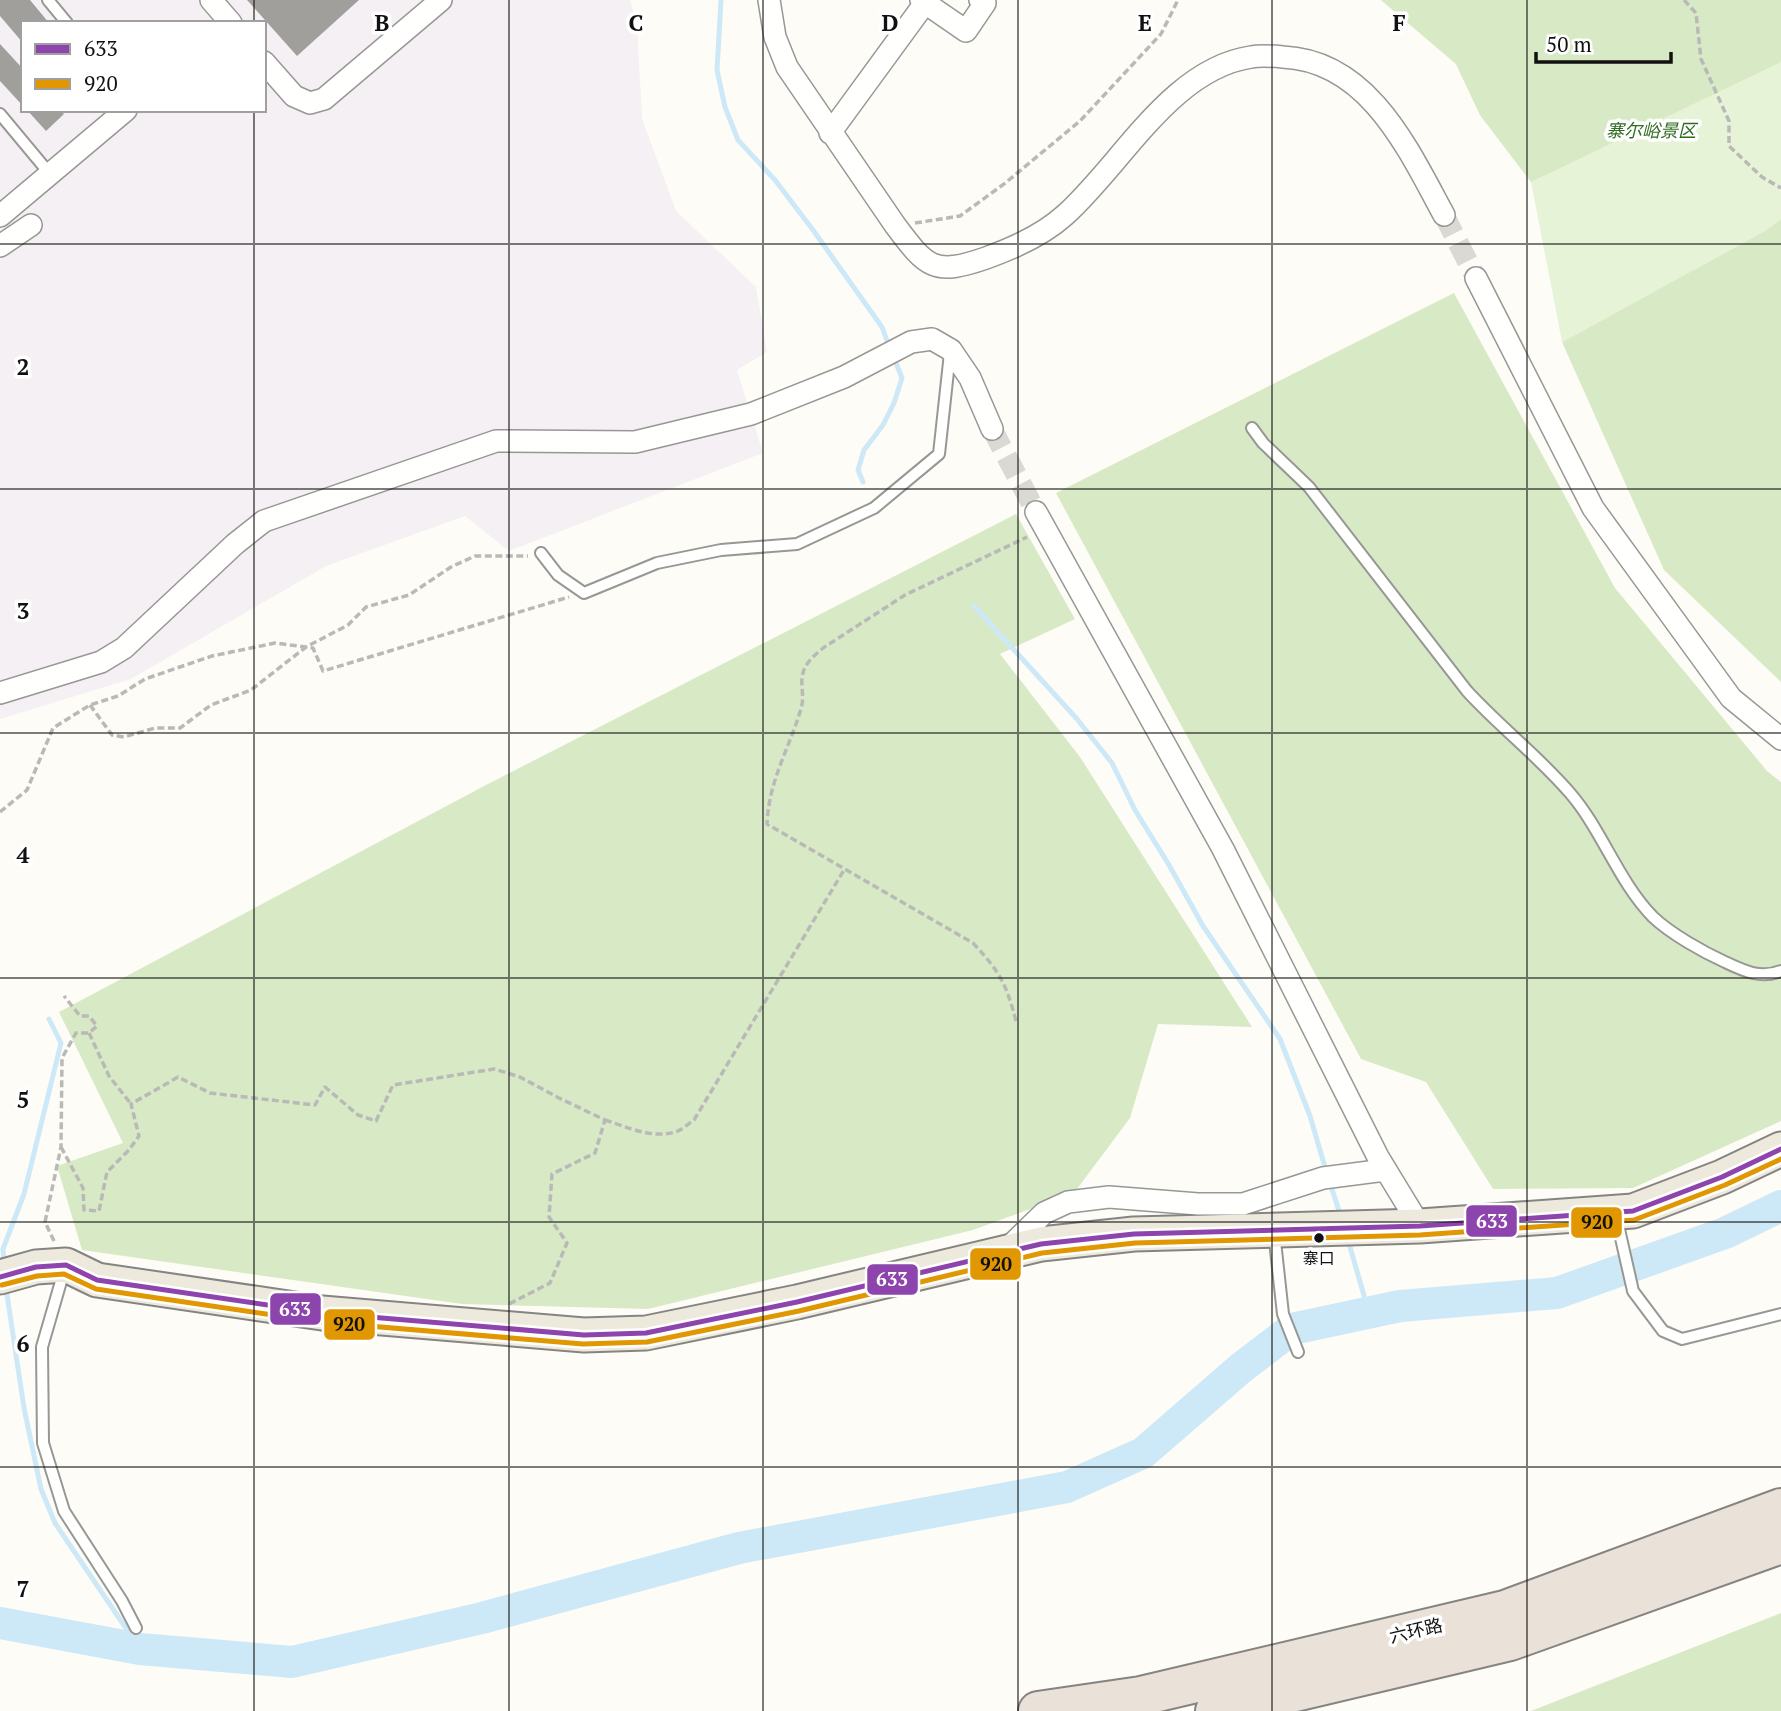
<svg xmlns="http://www.w3.org/2000/svg" width="1781" height="1711" viewBox="0 0 1781 1711" font-family="'PT Serif','Noto Sans SC',serif">
  <style>
    .industrial { fill: #f5f0f3; fill-rule: evenodd }
    .green { fill: #e7f3d7 }
    .forest { fill: #d8eac5 }
    .lines { fill: none; stroke-linecap: round; stroke-linejoin: round }
    .stream { stroke: #cde8f7; stroke-width: 5 }
    .river { stroke: #cde8f7; stroke-width: 32 }
    .building { fill: #a19f9c }
    .minor-tunnel { stroke: #dad9d4; stroke-width: 21; stroke-dasharray: 21 10; stroke-linecap: butt }
    .service-casing { stroke: #979795; stroke-width: 14 }
    .minor-casing { stroke: #979795; stroke-width: 24 }
    .primary-casing { stroke: #858482; stroke-width: 37 }
    .motorway-casing { stroke: #858482; stroke-width: 42 }
    .path { stroke: #b9b9b8; stroke-width: 3.5; stroke-dasharray: 7 3.5; stroke-linecap: butt }
    .service { stroke: #fffffe; stroke-width: 10 }
    .minor { stroke: #fffffe; stroke-width: 21 }
    .primary { stroke: #ede9dc; stroke-width: 33 }
    .motorway { stroke: #eae1d8; stroke-width: 38 }
    .bus-1-casing { stroke: #fff; stroke-width: 10 }
    .bus-2-casing { stroke: #fff; stroke-width: 10 }
    .bus-1 { stroke: #8e44ad; stroke-width: 5 }
    .bus-2 { stroke: #e09702; stroke-width: 5 }
    .grid { fill: none; stroke: #111; stroke-width: 2; stroke-opacity: 0.55 }
    .bus-dot { fill: #111; stroke: #fff; stroke-width: 2.5 }
    .labels { text-anchor: middle; stroke-width: 7; stroke-linejoin: round; paint-order: stroke }
    .bus-label { font-size: 16px; fill: #111; stroke: #fff }
    .park-label { font-size: 18px; font-style: italic; fill: #2f6b1f; stroke: #fff }
    .street-label { font-size: 18px; fill: #111; stroke: #fff }
    .grid-label { font-size: 23px; text-anchor: middle; font-weight: bold; fill: #111; stroke: #fff; stroke-width: 7; stroke-linejoin: round; paint-order: stroke }
    .line-badge { stroke: #fff; stroke-width: 2.5 }
    .badge-label { font-size: 19px; text-anchor: middle; font-weight: bold; fill: #fff }
    .pale-badge-label { font-size: 19px; text-anchor: middle; font-weight: bold; fill: #111 }
  </style>
  <rect width="100%" height="100%" fill="#fdfcf7"/>
  <path class="industrial" d="M0 0H630L637 24 642 119 676 211 756 287 767 352 737 370 763 453 509 551 465 516 326 566 131 679 0 719ZM23 23H264V110H23Z"/>
  <path class="green" d="M1381 0H1781V219L1765 231 1562 342 1531 182 1480 115 1456 64Z"/>
  <path class="forest" d="M1381 0H1781V62L1531 182 1480 115 1456 64Z
    M1781 219V682L1664 570 1562 342 1765 231Z
    M1454 293 1615 588 1767 771 1781 782V1121L1633 1188 1493 1189 1426 1082 1361 1059 1056 493Z
    M1016 514 1075 619 1000 654 1080 757 1252 1027 1158 1024 1130 1118 1074 1193 973 1230 648 1309 462 1304 82 1250 57 1166 123 1143 59 1012 486 785Z
    M1781 1613V1711H1531Z"/>
  <g class="lines">
    <path class="stream" d="M721 0 717 70 725 107 738 140 775 180 813 230 882 327 890 349
      M863 482 858 470 864 450 883 425 894 403 902 378 894 358
      M974 606 1077 719 1112 763 1135 810 1169 865 1203 926 1280 1039 1310 1116 1327 1174
      M1330 1183 1341 1217
      M1348 1240 1369 1313
      M4 1264 3 1249 24 1194 61 1043 49 1019
      M6 1288 24 1408 41 1489 55 1523 140 1649"/>
    <path class="river" d="M0 1623 140 1649 292 1662 482 1618 739 1548 1067 1487 1143 1453 1241 1368 1292 1329 1400 1306 1557 1293 1725 1233 1781 1206"/>
  </g>
  <path class="building" d="M0 0H30L49 23H23V43L0 16Z
    M247 0H359L297 56Z
    M0 44 23 69V106L0 81Z
    M27 110H60L64 114 46 131Z"/>
  <g class="lines">
    <path class="minor-tunnel" d="M1444 215 1476 278
      M992 429 1036 512"/>
    <defs>
      <path id="service" d="M48 0 67 23
        M0 114 50 174
        M1252 428 1263 443 1309 487 1467 691C1500 727 1538 756 1570 793 1602 830 1618 881 1653 917 1671 934 1703 952 1725 962 1744 971 1760 979 1781 971
        M541 553 558 575 584 593 657 563 721 550 797 544 874 508 939 454 950 353
        M1616 1216 1633 1291 1663 1331 1682 1339 1781 1314
        M1274 1232 1283 1314 1298 1352
        M64 1271 42 1347 43 1443 64 1511 122 1601 136 1628"/>
      <path id="minor" d="M211 0 231 23
        M769 0 775 37 787 67 895 225C927 268 934 276 986 258 1014 248 1043 235 1065 215 1122 164 1171 69 1251 57 1261 55 1272 56 1283 57 1369 61 1408 149 1444 215
        M921 0 966 31 985 3 980 0
        M264 62 294 96 310 103 324 99 441 0
        M830 133 925 3
        M0 216 126 110
        M0 246 31 225
        M1476 278 1593 508 1731 698 1781 739
        M1036 512 1223 849 1378 1157 1420 1226
        M0 693 101 662 124 648 235 544 264 521 496 441 635 442 751 414 844 377 911 342 932 339 951 350 970 378 992 429
        M1007 1249 1044 1213 1068 1202 1109 1197 1198 1204H1243L1323 1178 1385 1170"/>
      <path id="primary" d="M0 1277 36 1267 66 1265 97 1280 322 1313 584 1335 646 1333 797 1302 1041 1244 1134 1234 1420 1226 1633 1211 1722 1177 1781 1149"/>
      <path id="motorway" d="M1038 1711 1141 1696 1505 1610 1781 1508
        M1215 1711 1510 1641 1781 1544"/>
    </defs>
    <use href="#service" class="service-casing"/>
    <use href="#minor" class="minor-casing"/>
    <use href="#primary" class="primary-casing"/>
    <use href="#motorway" class="motorway-casing"/>
    <path class="path" d="M1684 0 1696 13 1701 59 1729 121V146L1762 177 1781 188
      M915 223 960 216 1004 184 1080 121 1161 34 1178 0
      M90 705 112 735 124 737 155 728H180L211 705 251 690 306 647 348 625 366 607 409 595 451 567 475 556H528
      M0 812 27 790 53 728 90 705 118 696 145 679 212 656 275 643 313 648 323 671 569 597
      M1016 1021C1006 983 1000 972 973 943L767 824C769 778 791 746 802 705 804 694 800 683 803 673 805 663 815 655 823 648L905 595 1027 537
      M89 1033 109 1076 131 1104
      M605 1120C627 1127 652 1139 675 1132 682 1130 688 1124 694 1120L844 870
      M61 1147 83 1188 84 1210 99 1211 107 1172 129 1150 139 1136 131 1104 178 1077 210 1093 315 1105 325 1087 358 1115 376 1121 393 1085 494 1069 520 1077 559 1098 605 1120 595 1153 552 1174 549 1217 567 1243 550 1283 509 1304
      M54 1241 45 1222 61 1147 62 1058 76 1033H89L97 1026 89 1016H80L64 996"/>
    <use href="#service" class="service"/>
    <use href="#minor" class="minor"/>
    <use href="#primary" class="primary"/>
    <use href="#motorway" class="motorway"/>
    <defs>
      <path id="bus-1" d="M0 1277 36 1267 66 1265 97 1280 322 1313 584 1335 646 1333 797 1302 1041 1244 1134 1234 1420 1226 1633 1211 1722 1177 1781 1149"/>
      <path id="bus-2" d="M2 1285 37 1276 64 1274 96 1289 321 1322 583 1344 647 1342 799 1311 1042 1253 1135 1243 1420 1235 1634 1220 1725 1185 1781 1159"/>
    </defs>
    <use href="#bus-1" class="bus-1-casing"/>
    <use href="#bus-2" class="bus-2-casing"/>
    <use href="#bus-1" class="bus-1"/>
    <use href="#bus-2" class="bus-2"/>
  </g>
  <path class="grid" d="M254 0V23M509 0V1711M763 0V1711M1018 0V1711M1272 0V1711M1527 0V1711M254 110V1711M0 244H1781M0 489H1781M0 733H1781M0 978H1781M0 1222H1781M0 1467H1781"/>
  <circle class="bus-dot" cx="1319" cy="1238" r="6"/>
  <g class="labels">
    <g class="bus-label">
      <text x="1319" y="1264">寨口</text>
    </g>
    <g class="park-label">
      <text x="1651" y="137">寨尔峪景区</text>
    </g>
    <g class="street-label">
      <text transform="translate(1416 1631) rotate(-13)" y="6">六环路</text>
    </g>
  </g>
  <g class="grid-label">
    <text x="382" y="31">B</text>
    <text x="636" y="31">C</text>
    <text x="890" y="31">D</text>
    <text x="1145" y="31">E</text>
    <text x="1399" y="31">F</text>
    <text x="23" y="375">2</text>
    <text x="23" y="619">3</text>
    <text x="23" y="863">4</text>
    <text x="23" y="1108">5</text>
    <text x="23" y="1352">6</text>
    <text x="23" y="1597">7</text>
  </g>
  <g class="line-badge">
    <rect x="1465" y="1204" width="53" height="34" rx="7" fill="#8e44ad"/>
    <rect x="1570" y="1206" width="53" height="33" rx="7" fill="#e09702"/>
    <rect x="969" y="1247" width="53" height="34" rx="7" fill="#e09702"/>
    <rect x="866" y="1263" width="53" height="33" rx="7" fill="#8e44ad"/>
    <rect x="269" y="1292" width="53" height="34" rx="7" fill="#8e44ad"/>
    <rect x="323" y="1308" width="53" height="33" rx="7" fill="#e09702"/>
  </g>
  <g class="badge-label">
    <text x="1492" y="1228">633</text>
    <text x="892" y="1286">633</text>
    <text x="295" y="1316">633</text>
  </g>
  <g class="pale-badge-label">
    <text x="1597" y="1229">920</text>
    <text x="996" y="1271">920</text>
    <text x="349" y="1331">920</text>
  </g>
  <rect x="21" y="21" width="245" height="91" fill="#ffffff" stroke="#a0a0a0" stroke-width="2"/>
  <rect x="35" y="44" width="35" height="10" fill="#8e44ad" stroke="#a0a0a0" stroke-width="2"/>
  <text x="84" y="56" font-size="21" fill="#111111">633</text>
  <rect x="35" y="79" width="35" height="10" fill="#e09702" stroke="#a0a0a0" stroke-width="2"/>
  <text x="84" y="91" font-size="21" fill="#111111">920</text>
  <path d="M1536 52v10h135v-10" fill="none" stroke="#111111" stroke-width="3.5"/>
  <text x="1546" y="52" font-size="21" fill="#111111" stroke="#ffffff" stroke-width="5" paint-order="stroke">50 m</text>
</svg>
